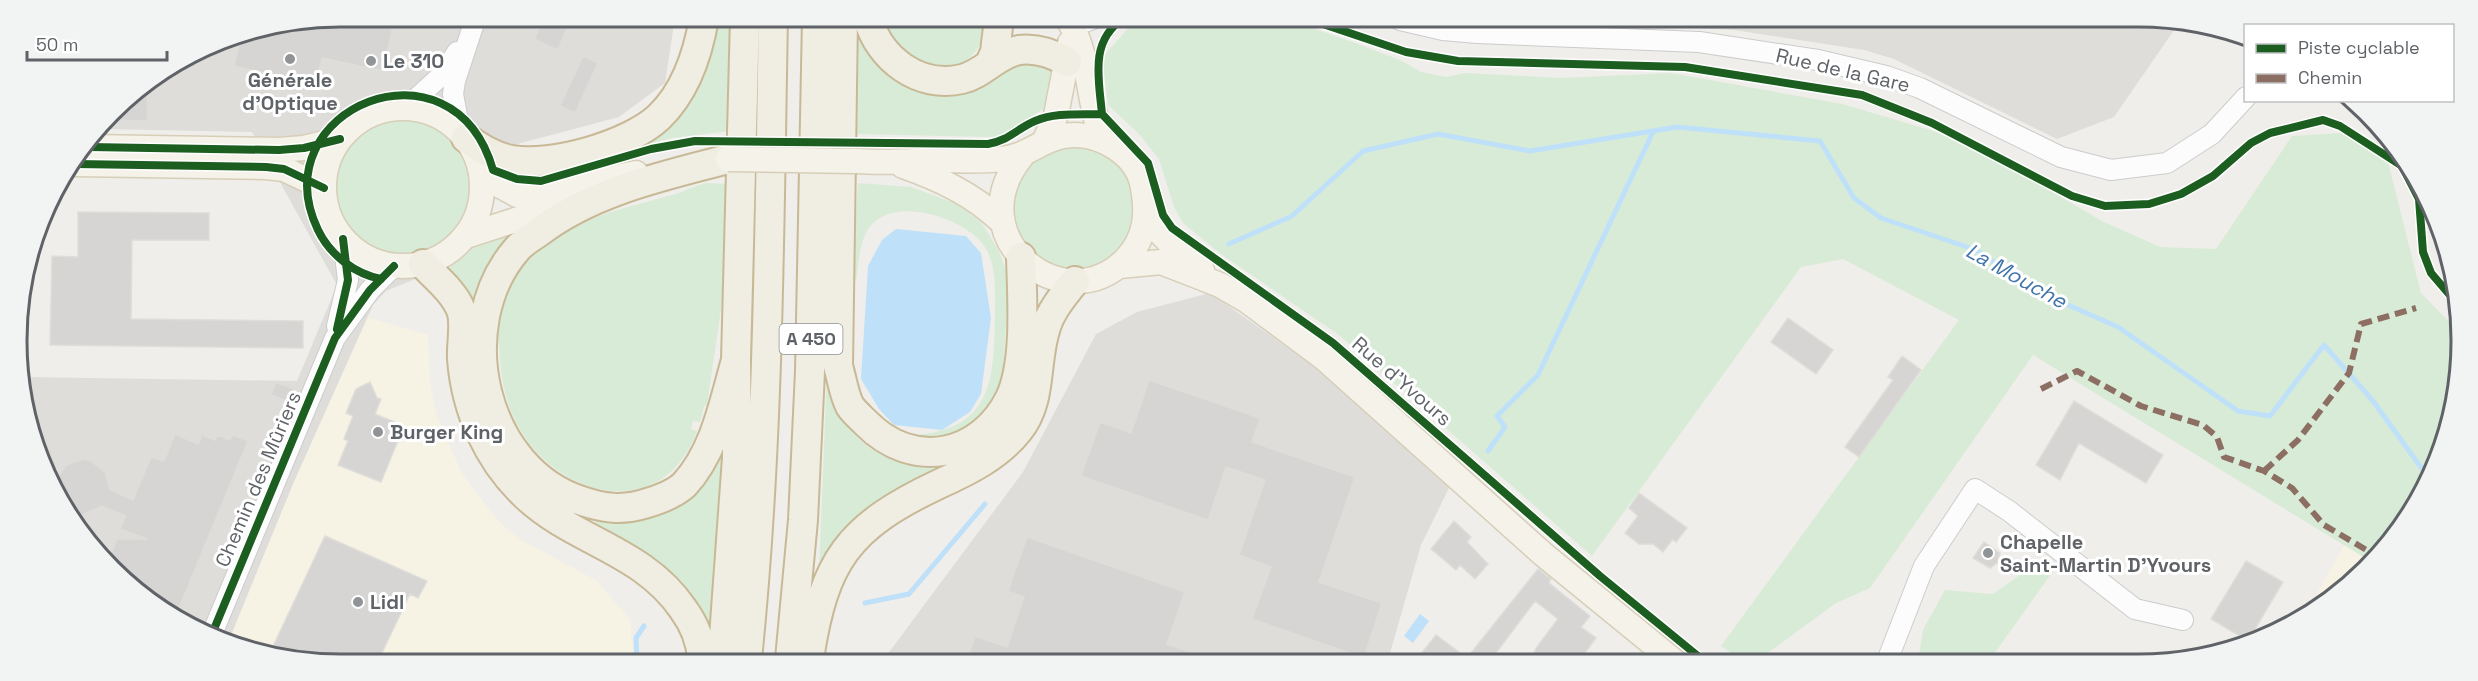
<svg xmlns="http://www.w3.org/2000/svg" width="2478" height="681" viewBox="0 0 2478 681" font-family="'Space Grotesk',sans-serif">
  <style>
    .commercial { fill: #f7f3e4 }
    .industrial { fill: #dfddda }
    .green { fill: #d8ebd6 }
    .water { fill: #bfe0f9 }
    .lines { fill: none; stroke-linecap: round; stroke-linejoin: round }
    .stream { stroke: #bfe0f9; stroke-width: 5 }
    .building { fill: #d6d5d3; stroke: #deddd9; stroke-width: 1.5 }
    .minor-casing { stroke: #cbcccc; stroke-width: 22 }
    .major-casing { stroke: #d7ceb8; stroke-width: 27 }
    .highway-casing { stroke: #c8b996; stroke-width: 32 }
    .minor { stroke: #fdfcfc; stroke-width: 20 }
    .major { stroke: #f4f2e9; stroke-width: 24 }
    .highway { stroke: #f0ede3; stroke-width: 28 }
    .major-bridge-casing { stroke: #d7ceb8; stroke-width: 27; stroke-linecap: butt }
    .major-bridge { stroke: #f4f2e9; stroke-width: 24 }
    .quiet { stroke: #8d6e63; stroke-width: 6; stroke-dasharray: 12 6; stroke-linecap: butt }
    .cycleway-casing { stroke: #fff; stroke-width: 11 }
    .cycleway { stroke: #1b5e20; stroke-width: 8 }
    .poi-dot { fill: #919496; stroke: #fff; stroke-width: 2 }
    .labels { text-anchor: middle; stroke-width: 6; stroke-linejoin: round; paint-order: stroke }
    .shield { fill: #fff; stroke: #8f9295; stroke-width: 1.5 }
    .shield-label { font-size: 18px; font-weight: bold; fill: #5f6368 }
    .poi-label { font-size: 20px; font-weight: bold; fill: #5f6368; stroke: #fff; text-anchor: start }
    .street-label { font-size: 20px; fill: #5f6368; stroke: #fff }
    .water-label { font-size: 21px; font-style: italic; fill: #4174aa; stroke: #fff }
    .rim { fill: none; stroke: #5f6368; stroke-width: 3 }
  </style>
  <rect width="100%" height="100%" fill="#efeeea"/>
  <path class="commercial" d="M366 317 428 335 430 383 436 414 462 474 501 524 523 541 597 581 608 594 630 619 633 659 278 658 229 640 293 484Z
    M2344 545 2370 561 2351 584 2307 612Z"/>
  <path class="industrial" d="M341 17 673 18V31L665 83 619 117 506 147 487 238 454 263 386 291 373 305 293 484 229 640 178 621 83 537 28 425 23 377 297 381 337 285 252 132 102 129 127 97 217 41Z
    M1532 20 2179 23 2114 117 2057 139 1894 59 1864 50 1734 30Z
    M1210 293 1326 375 1449 488 1421 545 1388 660 884 659 1023 472 1096 334 1137 312Z"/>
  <path class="green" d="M715 18H733L731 131 672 138 628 149Z
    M881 18 984 19C989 56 949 81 917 61 899 50 890 36 881 18Z
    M1136 19 1288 20 1350 41 1400 60 1421 72 1446 77 1465 73 1561 78 1671 73 1842 104 1964 140 2102 221 2160 247 2216 249 2292 136 2341 133 2388 162 2421 293 2455 328V403L2418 502 2370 561 2033 355 1870 588 1836 603 1757 661H1743L1721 646 1959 320 1843 259 1801 267 1592 556 1339 335 1221 254 1183 223 1174 207 1159 159 1139 134 1108 105 1102 58Z
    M856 25 897 79 1015 61 1058 66 1046 107 1005 134 994 137 855 134Z
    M335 188a69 69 0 1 1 138 0a69 69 0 1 1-138 0Z
    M1013 208a61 61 0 1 1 122 0a61 61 0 1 1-122 0Z
    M706 183 729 184 726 275 707 405 704 406 700 422 693 421 691 429 697 431C663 524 558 499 518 426 504 400 500 372 499 342L496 340C508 234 583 219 672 195 683 192 694 186 706 183Z
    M858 183 911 187 957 204 981 222 999 251 1009 279 1002 385 991 406 973 426 952 436 933 440 911 435C993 431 994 380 995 313 995 290 997 261 982 243 959 215 886 193 866 233 859 246 858 268 856 282L853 270Z
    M525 224 477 308 449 268 487 238Z
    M827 374C841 419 856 455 909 462 928 465 951 459 969 457L819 570Z
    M724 445 709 634 591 526 599 519 625 522 655 515Z
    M2041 560 2054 570 1989 661H1918L1923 630 1945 590 1993 594Z"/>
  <path class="water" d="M896 229 966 236 981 253 991 318 981 394 970 412 942 430 894 425 879 409 861 379 868 266 882 240Z
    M1420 614 1429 621 1413 643 1404 636Z"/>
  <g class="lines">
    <path class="stream" d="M1229 244 1292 216 1363 151 1438 134 1530 151 1677 127 1820 141 1854 198 1881 218 1976 250 2032 289 2118 327 2238 411 2270 416 2324 345 2373 401 2428 477
      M1488 451 1505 427 1497 416 1538 375 1653 132
      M865 603 909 594 985 504
      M637 659 636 638 644 626"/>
  </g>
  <path class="building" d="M340 16 395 17 383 71 322 58 316 85 234 66 241 36Z
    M545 17H571L558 50 534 39Z
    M583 56 598 63 575 113 560 106Z
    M148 84 147 121 109 120 127 97Z
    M78 212 209 213V240H132L131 319 303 321V348L50 345 52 256 78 257Z
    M1788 318 1833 350 1816 374 1771 342Z
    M1902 356 1921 370 1859 457 1845 447 1893 380 1888 377Z
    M1149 380 1260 418 1252 442 1355 477 1319 582 1382 603 1364 658 1252 619 1271 567 1239 555 1265 480 1226 467 1208 520 1081 476 1100 422 1131 433Z
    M276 382 294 389 289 402 271 395Z
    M370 382 377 398 381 399 375 414 404 426 381 482 338 465 348 441 344 439 353 416 346 413 356 389Z
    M2074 401 2163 455 2146 483 2079 443 2060 480 2036 465Z
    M175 434 198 444 202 435 215 440 217 435 230 440 233 435 248 441 175 618 108 560 117 539H147L120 529 126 516 102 506 82 515 70 511 55 481 66 465 83 459 91 461 105 472 110 490 133 500 151 457 164 461Z
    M1639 493 1687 528 1676 542 1673 539 1663 552 1653 544H1639L1625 533 1638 516 1629 508Z
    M1454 521 1471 537 1467 542 1488 564 1475 579 1460 565 1456 570 1431 549Z
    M325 536 427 581 418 598 410 594 379 659 278 658 269 655Z
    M1027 537 1185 592 1167 644 1207 658V660H967L975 636 1007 647 1024 597 1008 591Z
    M1984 542 2000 553 1997 563 1990 568 1973 558Z
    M2246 561 2283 582 2248 641 2211 619Z
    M1538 569 1551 579 1549 583 1590 616 1581 627 1596 638 1579 661H1531L1536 648 1558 619 1535 601 1490 661 1416 660 1436 635 1467 658Z"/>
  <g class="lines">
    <defs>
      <path id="minor" d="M1400 20 1443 30 1477 33 1699 42 1818 60 1886 76 1920 88 2061 157 2111 170 2167 163 2212 134 2246 97
        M1072 26 1093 19
        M407 107 444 73 457 52
        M460 131 453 94 455 81 476 17
        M337 326 348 280 343 239
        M212 634 335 338 370 290 394 266
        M1887 661 1924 566 1975 489 2009 511 2135 609 2183 620"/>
      <path id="major" d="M1068 19C1090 55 1088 101 1102 140
        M324 187a79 79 0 1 1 158 0a79 79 0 1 1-158 0Z
        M1044 142 1056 115 1070 43
        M89 147 279 150 304 148 340 139
        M856 161C884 163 910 161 938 160 959 160 980 162 1001 159 1025 157 1037 143 1059 137 1091 128 1134 150 1142 183 1148 211 1147 237 1126 259 1064 323 956 237 1022 156
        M75 164 266 167 284 169 324 188
        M903 166C940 179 972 194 1001 221
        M482 176 517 195 527 196 636 173
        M1146 218 1167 240 1202 270
        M466 236 571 202
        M1120 266 1161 262 1220 285 1246 300 1324 358 1544 555 1674 661"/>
      <path id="highway" d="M843 18 838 366C842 379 844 395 850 406 854 412 861 418 866 423 913 471 981 457 1010 398 1027 362 1022 297 1021 257
        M868 18C879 59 919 89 962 79 983 74 997 54 1019 50 1037 48 1052 53 1067 62
        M990 63 995 52 999 19
        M466 138C481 148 494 157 512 160 551 167 629 145 659 117 686 91 698 54 704 18
        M728 159C663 176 593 191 539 232 532 237 523 242 517 249 450 326 483 470 582 501 603 508 622 511 644 504 658 500 673 495 684 485 715 452 724 402 736 360
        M423 264C436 278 454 292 461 310 466 323 461 345 462 359 466 411 488 460 526 496 575 542 643 550 683 609 694 624 701 641 702 659
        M720 659 724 637 737 458 736 360 745 18
        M747 659C769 446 769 232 773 18
        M790 659 803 520 810 371 817 18
        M809 659C824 560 848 527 939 484 968 471 998 456 1018 431 1043 401 1034 362 1046 327 1051 310 1064 295 1075 281"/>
    </defs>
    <use href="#minor" class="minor-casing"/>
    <use href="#major" class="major-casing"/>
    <use href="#highway" class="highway-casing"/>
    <use href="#minor" class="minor"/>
    <use href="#major" class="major"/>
    <use href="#highway" class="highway"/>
    <defs>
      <path id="major-bridge" d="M728 159 856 161"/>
    </defs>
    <use href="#major-bridge" class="major-bridge-casing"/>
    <use href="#major-bridge" class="major-bridge"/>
    <path class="quiet" d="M2041 389 2077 371 2141 406 2203 425 2217 437 2224 457 2264 471 2292 488 2324 525 2375 555
      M2264 471 2298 440 2349 373 2361 324 2416 308"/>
    <defs>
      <path id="cycleway" d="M1311 20 1406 52 1458 61 1685 67 1862 95 1932 123 2072 196 2105 206 2149 204 2181 194 2213 176 2251 143 2270 133 2323 120 2340 126 2402 166 2419 199 2423 252 2431 273 2455 301
        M1102 114 1148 163 1163 215 1172 228 1333 343 1600 576 1704 661
        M1102 114C1099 80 1089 41 1123 19
        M89 147 279 150 304 148 340 139
        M75 164 266 167 284 169 324 188
        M381 279C355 274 330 255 318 230 260 108 453 30 493 170L517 179 541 181 651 149 695 141 988 144C1008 141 1018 128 1035 121 1057 112 1080 115 1102 114
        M337 329 348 280 343 239
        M212 634 335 338 370 290 394 266"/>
    </defs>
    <use href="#cycleway" class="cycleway-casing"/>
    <use href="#cycleway" class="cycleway"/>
  </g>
  <g class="poi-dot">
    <circle cx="290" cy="59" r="6"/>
    <circle cx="371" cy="61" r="6"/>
    <circle cx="378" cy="432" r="6"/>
    <circle cx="1988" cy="553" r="6"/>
    <circle cx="358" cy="602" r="6"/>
  </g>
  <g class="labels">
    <rect class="shield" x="779.5" y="324" width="63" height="30" rx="4.5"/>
    <g class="shield-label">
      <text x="811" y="345">A 450</text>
    </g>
    <g class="poi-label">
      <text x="383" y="68">Le 310</text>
      <text x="290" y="87" text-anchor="middle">Générale<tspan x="290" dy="23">d'Optique</tspan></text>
      <text x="390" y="439">Burger King</text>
      <text x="2000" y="549">Chapelle<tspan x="2000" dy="23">Saint-Martin D'Yvours</tspan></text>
      <text x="370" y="609">Lidl</text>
    </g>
    <g class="street-label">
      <text transform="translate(1843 70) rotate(13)" y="7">Rue de la Gare</text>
      <text transform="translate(1402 381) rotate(41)" y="7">Rue d'Yvours</text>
      <text transform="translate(258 479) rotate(-67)" y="7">Chemin des Mûriers</text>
    </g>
    <g class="water-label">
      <text transform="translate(2016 276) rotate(29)" y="7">La Mouche</text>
    </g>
  </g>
  <path d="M0 0H2478V681H0ZM340 27H2138A313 313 0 0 1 2451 340V341A313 313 0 0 1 2138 654H340A313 313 0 0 1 27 341V340A313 313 0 0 1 340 27Z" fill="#f2f3f3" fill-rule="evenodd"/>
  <path class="rim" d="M340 27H2138A313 313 0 0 1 2451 340V341A313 313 0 0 1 2138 654H340A313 313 0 0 1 27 341V340A313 313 0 0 1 340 27Z"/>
  <rect x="2244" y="24" width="210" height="78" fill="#ffffff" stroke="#bfc1c3" stroke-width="1.5"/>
  <rect x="2256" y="44" width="30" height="9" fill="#1b5e20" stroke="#bfc1c3" stroke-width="1.5"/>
  <text x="2298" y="54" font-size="18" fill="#5f6368">Piste cyclable</text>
  <rect x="2256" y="74" width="30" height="9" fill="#8d6e63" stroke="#bfc1c3" stroke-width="1.5"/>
  <text x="2298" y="84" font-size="18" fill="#5f6368">Chemin</text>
  <path d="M27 51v9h140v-9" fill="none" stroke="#5f6368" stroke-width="3"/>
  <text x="36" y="51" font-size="18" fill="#5f6368" stroke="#ffffff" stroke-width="4.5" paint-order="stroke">50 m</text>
</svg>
